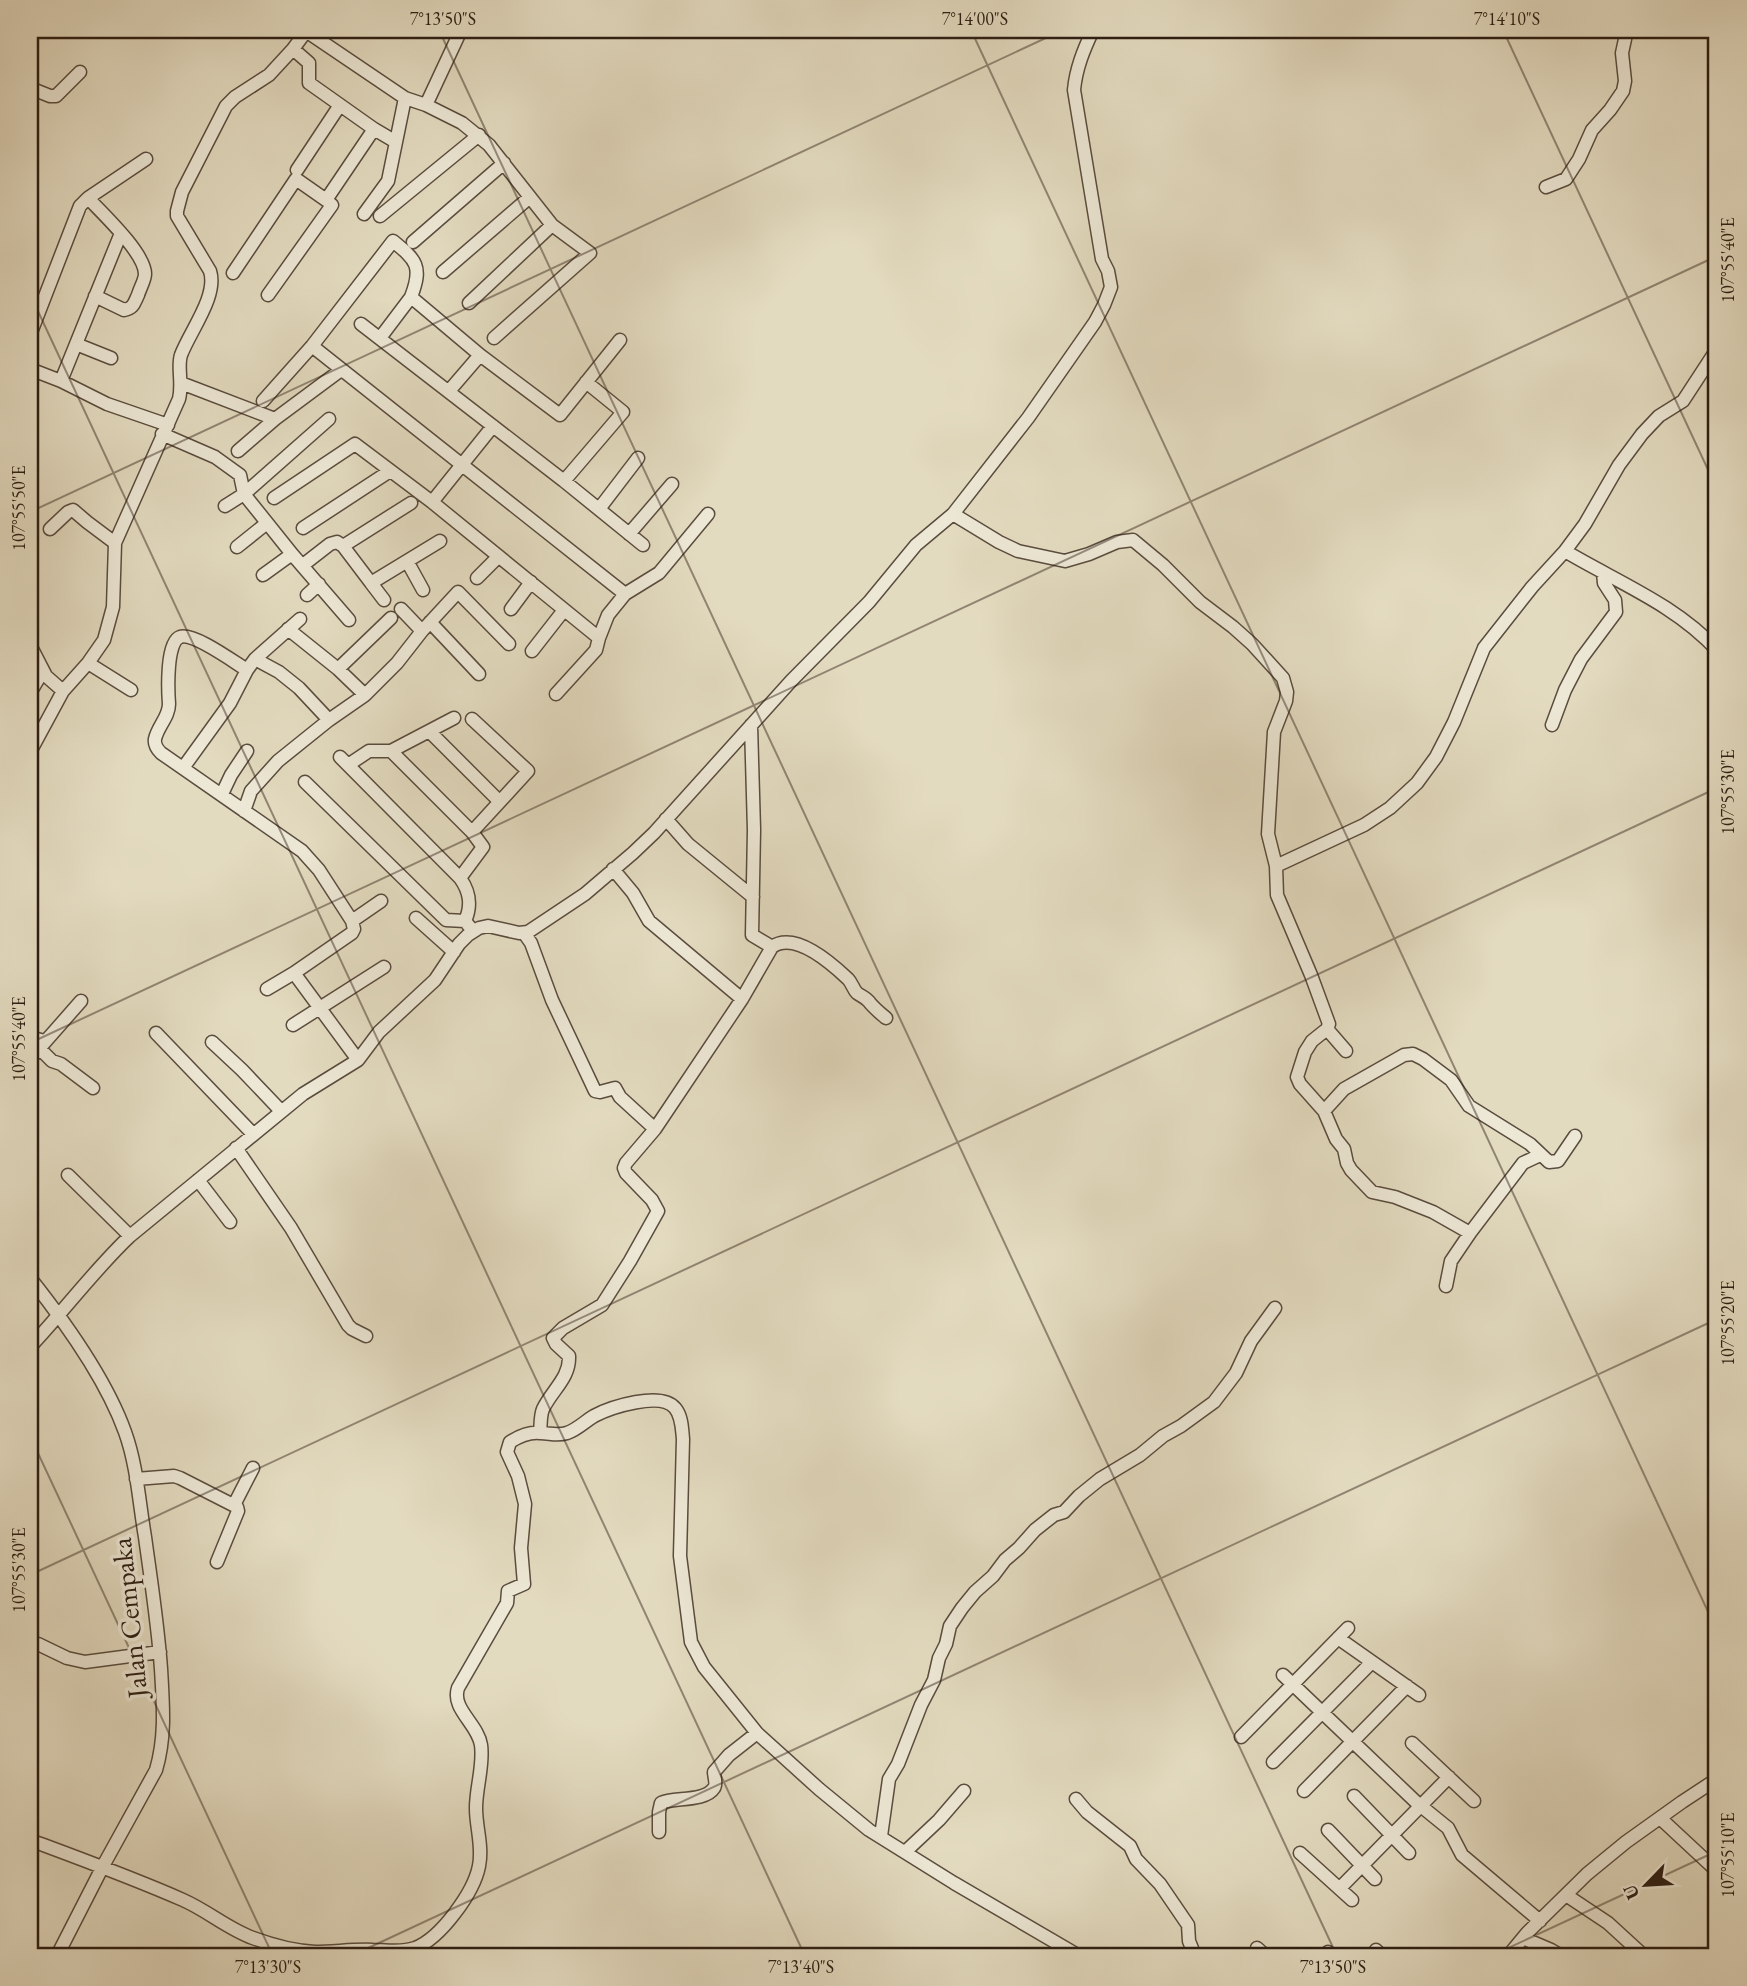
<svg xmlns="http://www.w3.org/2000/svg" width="1747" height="1986" viewBox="0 0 1747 1986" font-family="'EB Garamond',serif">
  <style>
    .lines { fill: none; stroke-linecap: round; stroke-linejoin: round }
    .street-casing { stroke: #5a4c3e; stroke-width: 15 }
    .street { stroke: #ede8d6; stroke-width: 12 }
    .ticks { fill: none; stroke: #2c1d13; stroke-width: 2; stroke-opacity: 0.45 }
    .labels { text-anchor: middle; stroke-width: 7; stroke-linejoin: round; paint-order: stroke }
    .street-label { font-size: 28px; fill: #2c1d13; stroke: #ede8d6 }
    .neatline { fill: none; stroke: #2c1d13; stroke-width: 2.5 }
    .ticks-label { font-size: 18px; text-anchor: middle; fill: #2c1d13 }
  </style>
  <rect width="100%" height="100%" fill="#e3dbc0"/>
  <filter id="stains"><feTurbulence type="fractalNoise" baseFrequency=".00286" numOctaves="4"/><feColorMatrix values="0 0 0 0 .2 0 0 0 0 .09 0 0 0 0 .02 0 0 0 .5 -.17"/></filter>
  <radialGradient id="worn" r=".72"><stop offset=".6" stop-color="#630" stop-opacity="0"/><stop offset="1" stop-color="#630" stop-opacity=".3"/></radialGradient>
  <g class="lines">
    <defs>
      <path id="street" d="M306 31 405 98 426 105 462 123 489 145 552 225 590 253 494 338
        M293 49 309 63V83L374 129 396 142 388 181 364 214
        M30 88 50 96H56L80 72
        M426 105 461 30
        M396 142 405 98
        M297 170 340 105
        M1546 187 1566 179 1579 159 1592 130 1610 110 1623 91 1625 81 1622 53 1627 30
        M88 198 146 159
        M380 216 479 135
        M413 242 504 163
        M443 272 530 197
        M233 273 296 179 326 200
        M268 295 332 205 326 200 374 129
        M469 303 552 225
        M361 324 564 481 643 545
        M30 335 80 206 88 198C102 213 145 253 145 274 145 280 140 288 138 295 134 303 134 308 124 310L95 296
        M380 338 411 297
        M76 344 111 358
        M312 346 625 594
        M30 369 61 381 107 404 168 425
        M61 381 121 233
        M181 383 275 419 341 370
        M449 391 480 355
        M263 401 312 346 393 241C416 260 423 266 411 297L480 355 560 415 620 340
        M162 434 215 457 240 475 244 494 292 554 349 620
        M238 451 275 419
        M564 481 623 412 586 382
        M274 498 355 444 432 502 599 638 596 650 556 694
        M432 502 493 426
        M225 506 244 494 329 419
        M599 509 638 458
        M953 514 999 542 1018 551 1065 561 1089 554 1117 542 1133 540 1163 565 1200 602 1233 627 1252 644 1283 678 1287 692 1286 701 1274 732 1268 834 1276 866 1277 895 1311 975 1329 1024 1327 1029 1312 1041 1305 1052 1297 1077 1300 1084 1324 1111 1336 1139 1344 1149 1347 1163 1351 1170 1372 1192 1395 1197 1433 1212 1470 1233
        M303 528 390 471
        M50 529 68 512 73 510 87 522 115 543
        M629 534 672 484
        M343 546 411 503
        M237 547 267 523
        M1565 551C1617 582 1676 605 1717 650
        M407 561 423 590
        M303 565 330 544 337 542 343 546 371 583 440 541
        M263 575 292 554
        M477 578 498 557
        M371 583 384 600
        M307 595 319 584
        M401 609 422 631
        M511 609 531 582
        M430 622 479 674
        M288 629 338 669 365 695
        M599 638 608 615 625 594 659 573 708 514
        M30 645 46 676 63 691
        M532 651 564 610
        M255 659 279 672 299 688 329 720
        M88 663 131 690
        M338 669 391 618
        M247 670C234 662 193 632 180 637 166 642 168 691 169 704 169 717 158 726 155 739 154 745 157 749 161 753L302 851 319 870 352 921 354 929 352 933 294 973 267 989
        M30 693 43 671
        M1552 725 1565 690 1581 659 1616 612 1615 600 1604 583 1603 573
        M430 732 499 801
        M391 751 454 718
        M30 752 63 691 88 663 104 640 113 607 115 543 179 399C183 383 177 367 181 355 190 331 218 296 210 271L177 216V211L182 192 226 106 235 97 269 75 293 49 307 30
        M340 757 460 878C470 892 472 905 465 921
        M348 765 369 751H391L472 832 483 847 460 878
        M183 768 230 703 247 670 255 659 300 619
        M305 782 446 920 465 921 473 931
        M222 794 231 775 247 751
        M244 811 251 791 278 761 329 720 365 695 397 663 422 631 458 592 509 644
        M666 819 688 844 753 897
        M472 832 528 771 472 719
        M1276 866 1364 825 1390 808 1417 783 1436 757 1454 722 1484 648 1532 587 1565 551 1585 524 1619 465 1642 434 1659 416 1683 401 1717 349
        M613 869 633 893 649 921 742 999
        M416 918 454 952
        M352 921 381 901
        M524 933 531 943 552 1000 595 1091 600 1092 615 1088 620 1097 655 1129
        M772 947C795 931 831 963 848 979 852 983 853 989 857 993 861 996 867 998 870 1003 875 1009 880 1013 886 1018
        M294 973 358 1060
        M293 1025 384 967
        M1327 1029 1346 1051
        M156 1033 253 1134
        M30 1037 44 1041
        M212 1042 242 1070 281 1111
        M39 1048 52 1061 61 1064 93 1088
        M30 1059 81 1001
        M1324 1111 1344 1089 1404 1055 1413 1054 1423 1059 1451 1080 1469 1106 1530 1144 1549 1162 1558 1161 1575 1136
        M236 1148 291 1228 348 1325 352 1329 366 1336
        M68 1175 130 1236
        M198 1180 230 1222
        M30 1278C65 1322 106 1379 125 1432 137 1465 139 1502 145 1537 151 1581 158 1625 161 1669 163 1704 166 1736 156 1770L103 1866 57 1956
        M1446 1286 1451 1261 1470 1233 1523 1163 1540 1155
        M30 1347C64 1311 94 1270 130 1236L303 1094 358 1060 379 1032 435 980 459 944 468 935 479 928 488 926 519 933 528 932 585 894 633 853 654 833 791 681 869 602 916 545 953 514 1028 418 1095 322 1104 305 1111 287 1108 271 1102 259 1074 90C1076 68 1084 49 1093 30
        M540 1432C541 1425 540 1416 543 1409 552 1390 570 1378 569 1356L556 1344 553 1338 563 1328 602 1305 630 1261 658 1211 652 1200 626 1173 624 1168 626 1163 655 1129 742 999 772 947 752 935 754 830 751 725
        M136 1479 174 1476 180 1478 237 1507 238 1511 217 1562
        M234 1505 253 1468
        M1338 1638 1419 1695
        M30 1645 38 1644 67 1658 85 1662 160 1652
        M1283 1675 1416 1802 1448 1828 1462 1855 1540 1921
        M1241 1737 1348 1628
        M1412 1743 1474 1801
        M1273 1762 1372 1662
        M1304 1791 1407 1686
        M1354 1796 1409 1853
        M1076 1799 1087 1812 1130 1846 1136 1859 1160 1884 1188 1925 1189 1941 1195 1956
        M1660 1818 1717 1871
        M1328 1830 1375 1879
        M659 1832V1812L661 1803C674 1797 705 1802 714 1788 717 1784 714 1776 714 1772L729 1755 757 1733
        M881 1836 889 1779 898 1764 921 1705 934 1680 939 1658 946 1644 950 1626 962 1608 975 1592 993 1576 1005 1560 1019 1548 1035 1530 1054 1515 1064 1512 1079 1496 1100 1479 1140 1455 1163 1436 1181 1426 1214 1402 1236 1373 1251 1341 1275 1308
        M30 1840C81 1859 133 1878 183 1900 208 1911 228 1929 253 1938 272 1945 295 1951 315 1952 334 1952 354 1949 373 1950 388 1950 401 1953 415 1948 441 1938 474 1892 479 1866 483 1846 476 1828 476 1808 476 1787 484 1765 481 1745 478 1724 451 1709 458 1688L507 1603 508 1591 524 1584 521 1548 525 1504 518 1476 507 1452 510 1442C518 1437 530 1432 540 1433 550 1433 557 1436 567 1433 578 1429 584 1422 594 1416 611 1407 661 1391 675 1408 682 1416 682 1429 683 1439L680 1556 691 1642 704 1667 757 1733 819 1789 869 1830 954 1883 1079 1956
        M905 1852 939 1820 964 1791
        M1300 1853 1352 1900
        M1340 1888 1449 1777
        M1566 1895 1608 1923 1644 1956
        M1523 1938 1551 1950 1561 1956
        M1257 1948 1266 1956
        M1376 1950 1382 1956
        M1328 1952 1332 1956
        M1508 1956 1527 1933 1587 1874 1626 1842 1682 1802 1717 1779"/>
    </defs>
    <use href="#street" class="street-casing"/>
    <use href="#street" class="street"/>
  </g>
  <path class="ticks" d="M439 30 1337 1956M971 30 1717 1631M1503 30 1717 489M30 294 805 1956M30 512 1063 30M30 1043 1717 256M30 1436 273 1956M30 1575 1717 788M351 1956 1717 1319M1491 1956 1717 1851"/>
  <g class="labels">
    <g class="street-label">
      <text transform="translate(129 1618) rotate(-96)" y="10">Jalan Cempaka</text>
    </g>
  </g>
  <rect width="1747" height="1986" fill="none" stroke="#e3dbc0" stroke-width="77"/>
  <g transform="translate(1646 1885) rotate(245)" stroke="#ede8d6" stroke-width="5" paint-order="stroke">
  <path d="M0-5L12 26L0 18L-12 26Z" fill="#2c1d13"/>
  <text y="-10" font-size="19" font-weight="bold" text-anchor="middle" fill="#2c1d13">U</text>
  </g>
  <rect x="38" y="38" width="1670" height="1910" class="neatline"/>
  <g class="ticks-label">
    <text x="443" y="25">7°13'50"S</text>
    <text x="975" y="25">7°14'00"S</text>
    <text x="1507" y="25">7°14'10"S</text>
    <text transform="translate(1728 260) rotate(-90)" y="6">107°55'40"E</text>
    <text transform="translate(19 508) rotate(-90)" y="6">107°55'50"E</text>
    <text transform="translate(1728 792) rotate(-90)" y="6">107°55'30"E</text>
    <text transform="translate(19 1039) rotate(-90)" y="6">107°55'40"E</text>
    <text transform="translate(1728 1323) rotate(-90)" y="6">107°55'20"E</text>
    <text transform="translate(19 1570) rotate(-90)" y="6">107°55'30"E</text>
    <text transform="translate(1728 1855) rotate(-90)" y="6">107°55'10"E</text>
    <text x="268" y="1973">7°13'30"S</text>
    <text x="801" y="1973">7°13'40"S</text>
    <text x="1333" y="1973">7°13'50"S</text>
  </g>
  <rect width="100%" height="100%" filter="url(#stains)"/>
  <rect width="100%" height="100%" fill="url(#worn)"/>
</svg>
